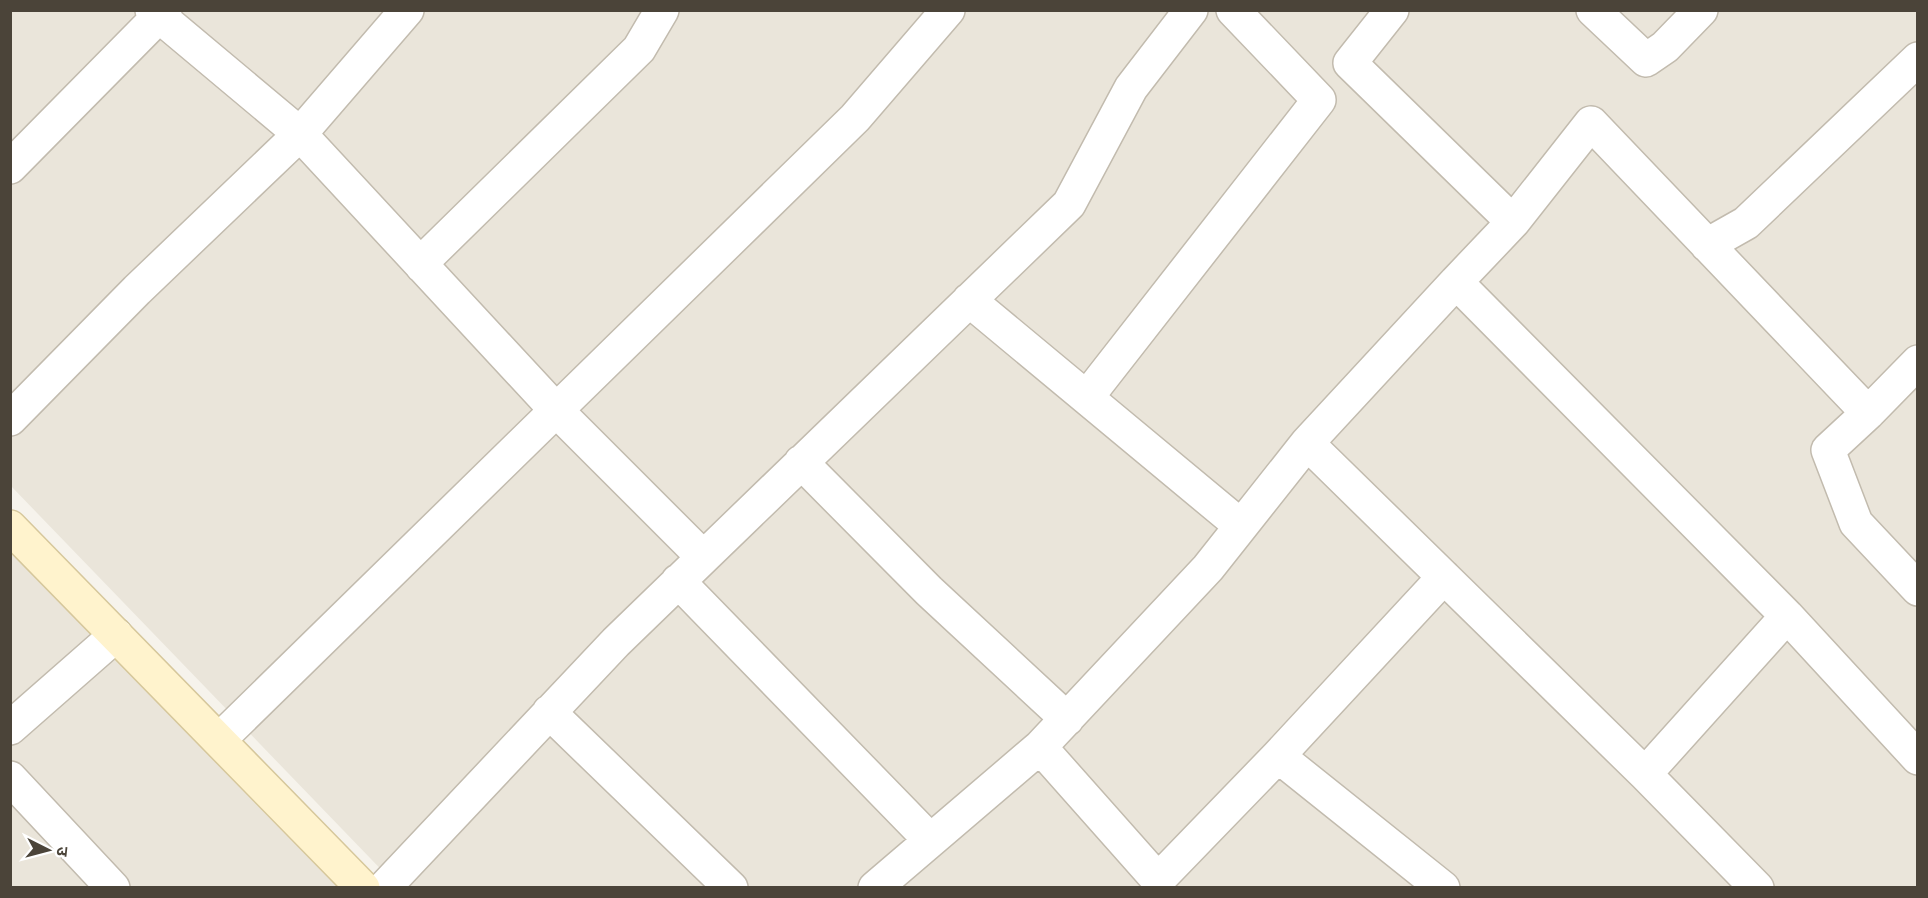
<svg xmlns="http://www.w3.org/2000/svg" width="1928" height="898" viewBox="0 0 1928 898" font-family="Helvetica,'Noto Sans Devanagari',sans-serif">
  <style>
    .residential { fill: #eae5da }
    .lines { fill: none; stroke-linecap: round; stroke-linejoin: round }
    .street-casing { stroke: #c2bbae; stroke-width: 36 }
    .secondary-casing { stroke: #d6c79b; stroke-width: 36 }
    .street { stroke: #fff; stroke-width: 33 }
    .secondary { stroke: #fff3cd; stroke-width: 33 }
  </style>
  <rect width="100%" height="100%" fill="#f6f3ec"/>
  <path class="residential" d="M11 11H1917V887H398L11 486Z
    M10 552 166 702 343 887H11Z"/>
  <g class="lines">
    <defs>
      <path id="street" d="M407 10 300 134 556 410 703 557
        M1392 10 1350 63 1513 222 1456 282
        M1593 10 1646 60 1665 47 1701 10
        M10 167 165 10
        M1513 222 1591 123 1868 413 1828 450 1856 523 1918 589
        M1707 245 1746 223 1918 59
        M422 266 423 261 639 49 662 10
        M969 300 1241 526
        M1087 397 1319 100 1233 10
        M1868 413 1918 362
        M10 419 137 290 300 134 152 10
        M1307 443 1645 774
        M801 462 929 591 1067 719
        M678 581 930 840
        M549 712 731 888
        M10 728 116 635
        M219 740 855 118 948 10
        M1040 747 1158 880 1278 756 1443 888
        M1278 756 1444 577
        M10 778 113 888
        M384 888 616 642 1069 204 1131 88 1191 10
        M875 888 1040 747 1208 568 1307 443 1456 282 1787 616 1918 758
        M1757 888 1645 774 1787 616"/>
      <path id="secondary" d="M10 527 363 888"/>
    </defs>
    <use href="#street" class="street-casing"/>
    <use href="#secondary" class="secondary-casing"/>
    <use href="#street" class="street"/>
    <use href="#secondary" class="secondary"/>
  </g>
  <rect width="1928" height="898" fill="none" stroke="#4b4439" stroke-width="24"/>
  <g transform="translate(48 850) rotate(96)" stroke="#ffffff" stroke-width="4.5" paint-order="stroke">
  <path d="M0-4.5L10 22L0 15L-10 22Z" fill="#4b4439"/>
  <text y="-9" font-size="16" font-weight="bold" text-anchor="middle" fill="#4b4439">उ</text>
  </g>
</svg>
